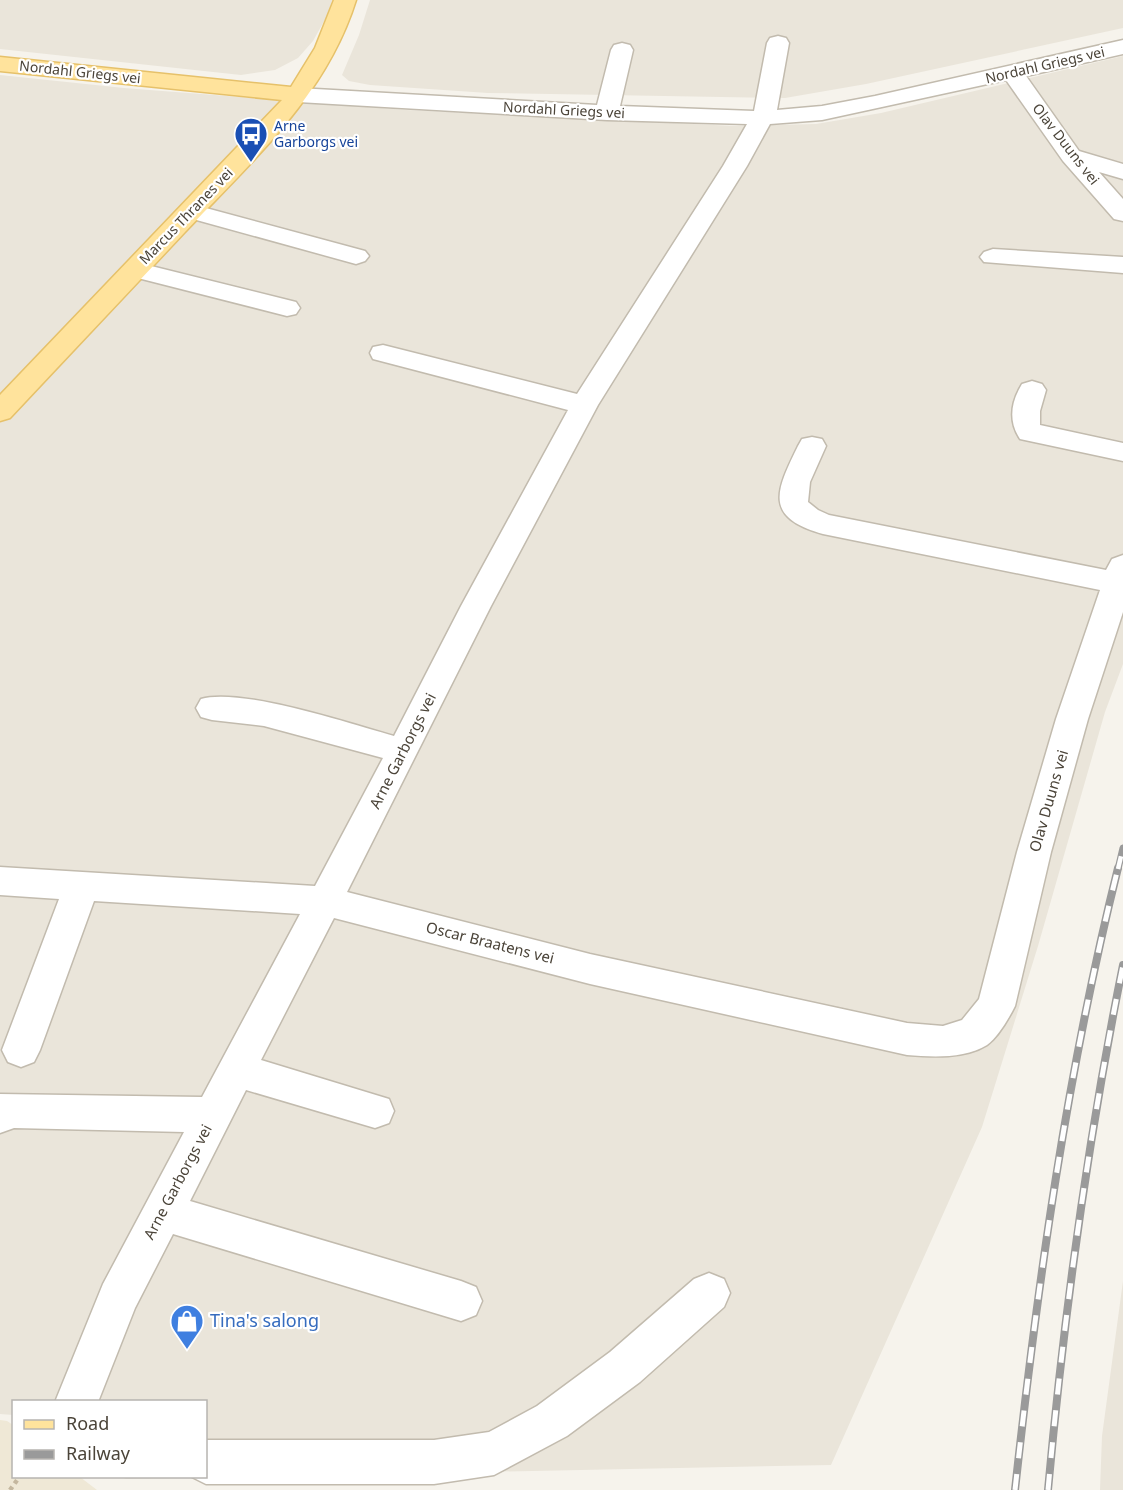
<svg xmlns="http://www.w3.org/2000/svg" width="1123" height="1490" viewBox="0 0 1123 1490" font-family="'Noto Sans',sans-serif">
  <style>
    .residential { fill: #eae5da }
    .education { fill: #efe8d6 }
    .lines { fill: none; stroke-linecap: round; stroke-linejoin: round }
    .minor-casing { stroke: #c2bbae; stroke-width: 3 }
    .major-casing { stroke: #e6c16a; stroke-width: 3 }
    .path { stroke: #c4b79f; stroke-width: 4.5; stroke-dasharray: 4 4; stroke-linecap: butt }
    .minor { fill: #fff; fill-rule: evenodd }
    .major { fill: #ffe39c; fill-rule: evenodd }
    .rail-far1-casing { stroke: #9a9a9a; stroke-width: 7 }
    .rail-casing { stroke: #9a9a9a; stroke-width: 8 }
    .rail-far1 { stroke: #fff; stroke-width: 4.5; stroke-dasharray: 13; stroke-linecap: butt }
    .rail { stroke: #fff; stroke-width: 5; stroke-dasharray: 16; stroke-linecap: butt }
    .labels { text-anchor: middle; stroke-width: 4.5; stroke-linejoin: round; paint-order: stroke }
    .far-street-label { font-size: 14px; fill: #4b4439; stroke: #fff }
    .far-transit-label { font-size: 14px; fill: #164399; stroke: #fff; text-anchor: start }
    .street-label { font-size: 15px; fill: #4b4439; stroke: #fff }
    .near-shop-label { font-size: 18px; fill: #366cbe; stroke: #fff; text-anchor: start }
  </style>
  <rect width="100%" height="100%" fill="#f6f3ec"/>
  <path class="residential" d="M0 0H332L327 16 313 41 298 58 275 70 241 75 0 49Z
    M370 0H1123V28L866 84 785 98 488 93 370 85 349 81 342 75 359 35Z
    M1123 56V664L1105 712 1038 946 982 1127 831 1465 126 1479 120 1477 206 1476V1402H14L13 1415 0 1414V75L124 88 406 110 735 126 816 124 881 113Z
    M1123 1281V1490H1100L1102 1436Z"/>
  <path class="education" d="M0 1420 7 1421 13 1425 14 1476 80 1477 97 1490H0Z"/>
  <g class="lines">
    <defs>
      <path id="minor" d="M778 36 786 38 789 43 777 110 822 106 875 96 1123 40V54L1026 76 1079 151 1123 164V179L1099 172 1123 199V221L1114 219 1063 161 1006 80 822 120 770 124 747 166 598 405 491 606 347 892 590 954 907 1023 943 1026 962 1020 979 999 1017 852 1056 719 1100 590 823 534C763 517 776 491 798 446L802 439 812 437 822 439 826 446 810 482 808 502 818 510 829 515 1106 570 1112 559 1123 555V612L1088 719 1051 852 1015 1006C1009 1018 998 1037 987 1045 965 1059 932 1057 907 1055L590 984 334 918 261 1060 389 1099 394 1111 389 1123 375 1128 246 1090 190 1201 461 1281 476 1287 482 1301 476 1315 461 1321 173 1234 135 1308 98 1402H55L103 1284 184 1132 14 1128 0 1133V1094L202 1097 300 914 94 901 40 1050 34 1062 21 1067 8 1062 2 1050 59 899 0 895V867L315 886 383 758 264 726 212 720 201 717 196 708 201 699C240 687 351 724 394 736L461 606 568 410 373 359 370 353 373 347 383 345 577 394 723 166 747 124 607 120 298 102 290 100 287 95 290 90 298 88 597 105 611 50 614 45 622 43 630 45 633 50 620 106 754 111 767 43 770 38Z
        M191 204 365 251 369 256 365 261 356 264 182 216 179 211 182 206Z
        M993 249 1123 257V273L984 262 980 257 984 252Z
        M135 262 296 302 300 308 296 314 287 316 126 275 122 270 126 265Z
        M1032 381 1042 384 1046 390 1040 411V425L1123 443V461L1020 439C1008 421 1011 402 1022 384Z
        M709 1273 724 1279 730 1293 724 1307 640 1382 567 1436 494 1475 434 1484H206L190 1476H206V1440H434L489 1432 537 1406 610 1352 694 1279Z"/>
      <path id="major" d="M334 0H356C326 96 252 161 185 232 127 294 68 356 10 418L0 421V395L282 100 0 71V57L291 87 315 48Z"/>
    </defs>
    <use href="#minor" class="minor-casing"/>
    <use href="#major" class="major-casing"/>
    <path class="path" d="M10 1490 20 1476"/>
    <use href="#minor" class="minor"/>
    <use href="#major" class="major"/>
    <defs>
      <path id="rail-far1" d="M1118 869 1123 848"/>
      <path id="rail" d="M1015 1490C1038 1280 1067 1073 1118 868
        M1048 1490C1064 1313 1088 1139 1123 965"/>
    </defs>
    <use href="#rail-far1" class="rail-far1-casing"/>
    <use href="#rail" class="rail-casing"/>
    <use href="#rail-far1" class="rail-far1"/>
    <use href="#rail" class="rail"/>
  </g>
  <defs>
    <symbol id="bus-pin" viewBox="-11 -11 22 30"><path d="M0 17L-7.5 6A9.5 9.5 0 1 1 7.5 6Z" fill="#1a4fb4" stroke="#fff"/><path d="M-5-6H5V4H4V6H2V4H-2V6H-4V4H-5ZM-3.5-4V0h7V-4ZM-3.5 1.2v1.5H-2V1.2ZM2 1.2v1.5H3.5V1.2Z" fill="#fff"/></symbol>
    <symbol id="shop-pin" viewBox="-11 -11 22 30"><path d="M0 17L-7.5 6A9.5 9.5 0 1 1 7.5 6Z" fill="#3f7fe0" stroke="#fff"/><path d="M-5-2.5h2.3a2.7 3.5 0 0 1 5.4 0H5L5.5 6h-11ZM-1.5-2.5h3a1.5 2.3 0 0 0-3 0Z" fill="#fff"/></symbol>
  </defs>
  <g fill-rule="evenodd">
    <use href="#bus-pin" x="232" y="115" width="38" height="52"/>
    <use href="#shop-pin" x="168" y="1302" width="38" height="52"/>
  </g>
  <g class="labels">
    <g class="far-street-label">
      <text transform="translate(1045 65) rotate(-13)" y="5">Nordahl Griegs vei</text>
      <text transform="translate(80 72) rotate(6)" y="5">Nordahl Griegs vei</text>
      <text transform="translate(564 110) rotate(3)" y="5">Nordahl Griegs vei</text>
      <text transform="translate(1066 144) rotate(52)" y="5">Olav Duuns vei</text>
      <text transform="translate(186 216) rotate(-46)" y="5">Marcus Thranes vei</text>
    </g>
    <g class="far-transit-label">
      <text x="274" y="131">Arne<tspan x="274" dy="16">Garborgs vei</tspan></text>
    </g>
    <g class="street-label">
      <text transform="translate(403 751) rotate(-63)" y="5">Arne Garborgs vei</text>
      <text transform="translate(1049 801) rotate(-74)" y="5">Olav Duuns vei</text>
      <text transform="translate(490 943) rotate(14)" y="5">Oscar Braatens vei</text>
      <text transform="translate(178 1182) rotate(-62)" y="5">Arne Garborgs vei</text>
    </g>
    <g class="near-shop-label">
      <text x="210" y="1327">Tina's salong</text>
    </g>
  </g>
  <rect x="12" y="1400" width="195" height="78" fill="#ffffff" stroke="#b7b4b0" stroke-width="1.5"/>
  <rect x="24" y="1420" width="30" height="9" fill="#ffe39c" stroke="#b7b4b0" stroke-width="1.5"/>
  <text x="66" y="1430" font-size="18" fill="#4b4439">Road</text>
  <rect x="24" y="1450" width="30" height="9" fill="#9a9a9a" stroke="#b7b4b0" stroke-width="1.5"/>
  <text x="66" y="1460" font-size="18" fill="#4b4439">Railway</text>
</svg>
